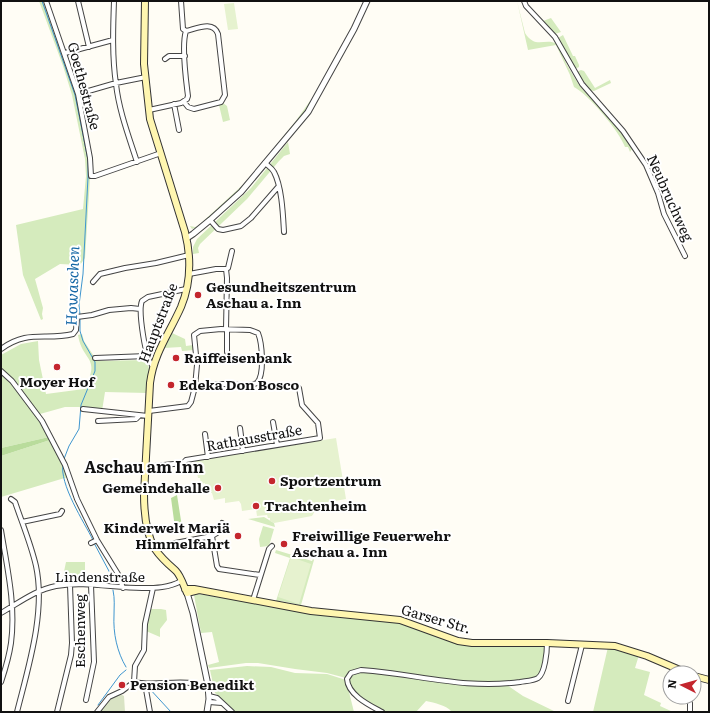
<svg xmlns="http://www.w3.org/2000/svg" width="710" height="713" viewBox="0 0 710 713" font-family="Literata,serif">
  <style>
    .green { fill: #d5ebbd }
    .forest { fill: #b9dc9c }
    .cemetery { fill: #d9e3c4 }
    .pitch { fill: #e6f2cf }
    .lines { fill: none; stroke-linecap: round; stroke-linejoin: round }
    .stream { stroke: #3f96cf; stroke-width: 1 }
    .minor-casing { stroke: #444; stroke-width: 6 }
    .tertiary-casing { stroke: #444; stroke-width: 7 }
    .secondary-casing { stroke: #333; stroke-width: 8 }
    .minor { stroke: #fff; stroke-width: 4 }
    .tertiary { stroke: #fff; stroke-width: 5 }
    .secondary { stroke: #fff6b0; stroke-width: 6 }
    .poi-dot { fill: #c4262e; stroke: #fff; stroke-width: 1.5 }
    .labels { text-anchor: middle; stroke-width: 4; stroke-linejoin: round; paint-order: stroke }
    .street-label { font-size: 14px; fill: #111; stroke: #fff }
    .poi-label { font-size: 14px; font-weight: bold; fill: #111; stroke: #fff; text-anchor: start }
    .water-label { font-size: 15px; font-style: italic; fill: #1768a6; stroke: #fff }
    .quarter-label { font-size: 16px; font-weight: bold; fill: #111; stroke: #fff }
  </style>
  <rect width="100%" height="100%" fill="#fffdf5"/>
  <path class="green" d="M39 1H43L76 94 89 159 90 178 85 258 80 265 60 264 35 279 43 308 42 314 43 319 41 320 23 275 16 225 83 209 86 176 85 159 72 95 63 66Z
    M517 1 525 33C536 50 545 37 557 44L567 65 579 85 622 132 632 149 630 152 628 147H625C620 132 588 94 574 87L570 75 556 45 528 50Z
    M551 18 561 32 555 34 543 21Z
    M563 35 573 56H575L579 65V67L575 69 558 38Z
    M581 70 584 71 595 88 610 80 611 83 594 91 589 90 576 72Z
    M310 101H312L308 108 251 178 235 194 200 226 192 229 190 226 195 227 198 226 248 180 295 122Z
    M223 103 227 106 230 120 223 122 219 105Z
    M288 142 290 154 284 156 279 161 247 199 200 244 198 248 199 253 193 254V247L197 239 251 188Z
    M172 333 185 339 186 346 193 345 194 350 182 351 181 347 164 348Z
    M82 334 84 341 97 361 144 360V357L147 359 149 369 147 393 105 392 102 411 79 407H65L40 414 1 369V355L21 344 38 341 39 360 46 394 84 389C102 356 82 362 78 335Z
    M1 373 11 383 38 416 49 437 1 448Z
    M50 440 61 461 68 477 1 497V456Z
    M264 517 274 523 275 527 248 519Z
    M263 526 274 529 269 546 260 547 259 539Z
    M276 550 312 561 313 559 314 560 301 605 281 601H276L290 558 275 553Z
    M66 562H85V580L62 581Z
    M199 594 399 622 448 639 545 645C544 658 545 671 534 679L480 684 356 670 346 678 327 673 295 669 258 663H246L209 668 208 665 219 662 212 632 201 633 194 595Z
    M150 609H161L166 610 167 620 160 629V637L146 631Z
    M608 647 639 655 635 668 650 672 644 695 661 703 660 706 673 712H593Z
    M247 666 271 667 295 673 327 674 346 680 354 712H236L215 693 210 670Z
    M356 672H373L446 683 507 685 523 696 556 712H452C446 705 435 703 426 701L416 712H385L364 700 352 690 349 680 352 674Z"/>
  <path class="forest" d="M49 437 50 440 1 456V448Z
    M177 495 182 527 175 528 171 498Z"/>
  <path class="cemetery" d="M119 693 124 696 125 712H99L109 698Z"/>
  <path class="pitch" d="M234 3 238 29 228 30 224 4Z
    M336 438 346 499 319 504 312 516 274 523 270 521V518H268L267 515 257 516 256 509 242 511 241 504 239 501 225 503V498L214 500 212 493H206L205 483 201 484 200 478H198L195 461Z
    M291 557 311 564 299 604 278 597Z"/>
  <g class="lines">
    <path class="stream" d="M42 1 75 95 88 160V177L83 274 79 305 80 315
      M64 459 69 446 79 429 81 405 95 371V362L83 341 80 331V318
      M63 464C59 484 84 522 93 540
      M94 543 110 573 113 582
      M113 590C115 599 114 607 114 615 113 633 117 652 126 667
      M148 687 171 712
      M98 705 120 675 126 670"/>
    <defs>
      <path id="minor" d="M46 1 78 94 90 158 91 176H95L161 153
        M78 1 89 47
        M114 1C113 28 112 57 116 84 119 111 129 137 137 162
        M524 1 526 6 555 37 582 84 623 131 646 165 658 193 664 214 685 256
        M65 53 113 40
        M165 59 169 56H185
        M78 94 116 83 146 77
        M184 102 188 107 194 109 221 102 225 95 218 34C213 20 196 29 186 31
        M174 104 179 130
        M149 110 181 103 187 99 188 96C186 80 181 46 186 31L183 29 181 1
        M265 163C268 166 272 168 274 172 282 187 283 215 284 232
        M210 220 218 229 223 230 241 226 251 218 278 187
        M226 269 228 268 232 251
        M189 274 216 269H226L227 278 226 329
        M93 282 100 274 125 268 156 263 189 255
        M221 329 250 330 258 333C262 343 265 374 257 383 246 388 232 383 220 384 211 384 203 388 195 387L197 365 194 335 200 331Z
        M1 349C29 329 45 341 73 334L76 330 77 317 92 315 109 310 131 308 140 309
        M227 352V329
        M95 358 147 356
        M153 366C145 360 138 310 142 301L148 297 186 289
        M1 371 12 381 42 421 65 465 77 499 97 540 118 574 123 588
        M83 409 148 416
        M149 411 188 406 191 402 195 387
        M98 421 136 419 139 416
        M273 422 277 445
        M240 428 243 451
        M205 434 208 457
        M145 467 183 463 186 460 320 438 318 423 302 405 299 388
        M11 499 15 502C22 523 31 544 36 566 46 612 28 668 17 712
        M22 522 60 514 62 511
        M212 536 217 566 219 569 260 575
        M91 543 97 540
        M154 547 212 536 217 533 222 523
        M253 600 269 549 272 546
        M1 613C19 603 35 590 56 586 84 581 114 588 142 588 155 588 169 588 181 581
        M1 682C5 670 9 657 11 643 16 605 7 567 1 530
        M134 682 135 666 144 650 145 624 153 588
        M145 684 150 712
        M209 696 217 698 232 712
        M687 697 690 703V712
        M86 700 94 662 91 585
        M568 701 582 645
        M209 702 222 703
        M57 712 71 655 72 643 70 585
        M97 712 109 697 122 691 134 682C159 688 187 675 209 690
        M382 712C369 705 348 695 347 679L351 673 361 670 373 671C424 676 467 689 520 682 525 681 533 681 538 678 545 673 547 652 547 643"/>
      <path id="tertiary" d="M187 238 193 234 210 220 241 192 308 112 354 29 367 1
        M187 593 193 613 208 685 209 699 207 712"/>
      <path id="secondary" d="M145 1 144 64 150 119 185 232C191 256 191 283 181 307 169 334 154 353 150 383L144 494C144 512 146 534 155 549 161 558 168 564 176 571 181 576 184 587 187 593L199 590
        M185 589H194L311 611 400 620 458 641 472 643H547L615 646 647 656 687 673
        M694 676 709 680"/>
    </defs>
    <use href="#minor" class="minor-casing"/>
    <use href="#tertiary" class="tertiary-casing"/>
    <use href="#secondary" class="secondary-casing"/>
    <use href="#minor" class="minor"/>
    <use href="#tertiary" class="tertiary"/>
    <use href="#secondary" class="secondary"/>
  </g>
  <g class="poi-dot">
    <circle cx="198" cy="295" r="4"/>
    <circle cx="176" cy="358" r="4"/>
    <circle cx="57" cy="367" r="4"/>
    <circle cx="171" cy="385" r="4"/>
    <circle cx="272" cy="481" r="4"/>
    <circle cx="218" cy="488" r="4"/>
    <circle cx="256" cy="506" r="4"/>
    <circle cx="238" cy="536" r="4"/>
    <circle cx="284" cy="544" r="4"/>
    <circle cx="122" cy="685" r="4"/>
  </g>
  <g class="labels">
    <g class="street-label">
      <text transform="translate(84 86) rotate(75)" y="5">Goethestraße</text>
      <text transform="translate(670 198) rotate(66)" y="5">Neubruchweg</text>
      <text transform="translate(158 323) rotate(-69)" y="5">Hauptstraße</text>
      <text transform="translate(254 438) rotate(-10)" y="5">Rathausstraße</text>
      <text x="100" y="582">Lindenstraße</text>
      <text transform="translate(436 619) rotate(16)" y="5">Garser Str.</text>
      <text transform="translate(80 631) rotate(-90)" y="5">Eschenweg</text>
    </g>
    <g class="poi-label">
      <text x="206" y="292">Gesundheitszentrum<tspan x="206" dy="16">Aschau a. Inn</tspan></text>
      <text x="184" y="363">Raiffeisenbank</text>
      <text x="57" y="387" text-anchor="middle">Moyer Hof</text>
      <text x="179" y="390">Edeka Don Bosco</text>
      <text x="280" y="486">Sportzentrum</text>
      <text x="210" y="493" text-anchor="end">Gemeindehalle</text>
      <text x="264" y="511">Trachtenheim</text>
      <text x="230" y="533" text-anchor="end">Kinderwelt Mariä<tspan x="230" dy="16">Himmelfahrt</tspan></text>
      <text x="292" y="541">Freiwillige Feuerwehr<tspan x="292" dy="16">Aschau a. Inn</tspan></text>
      <text x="130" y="690">Pension Benedikt</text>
    </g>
    <g class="water-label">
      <text transform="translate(73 286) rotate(-88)" y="5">Howaschen</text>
    </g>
    <g class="quarter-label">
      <text x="144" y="473">Aschau am Inn</text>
    </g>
  </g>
  <rect width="710" height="713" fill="none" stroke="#111111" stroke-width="4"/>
  <g transform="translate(682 685) rotate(276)"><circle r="19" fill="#ffffff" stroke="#a0a0a0"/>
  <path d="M0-3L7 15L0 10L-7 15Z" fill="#c4262e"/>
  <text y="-6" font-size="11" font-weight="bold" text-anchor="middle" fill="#111111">N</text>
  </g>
</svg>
